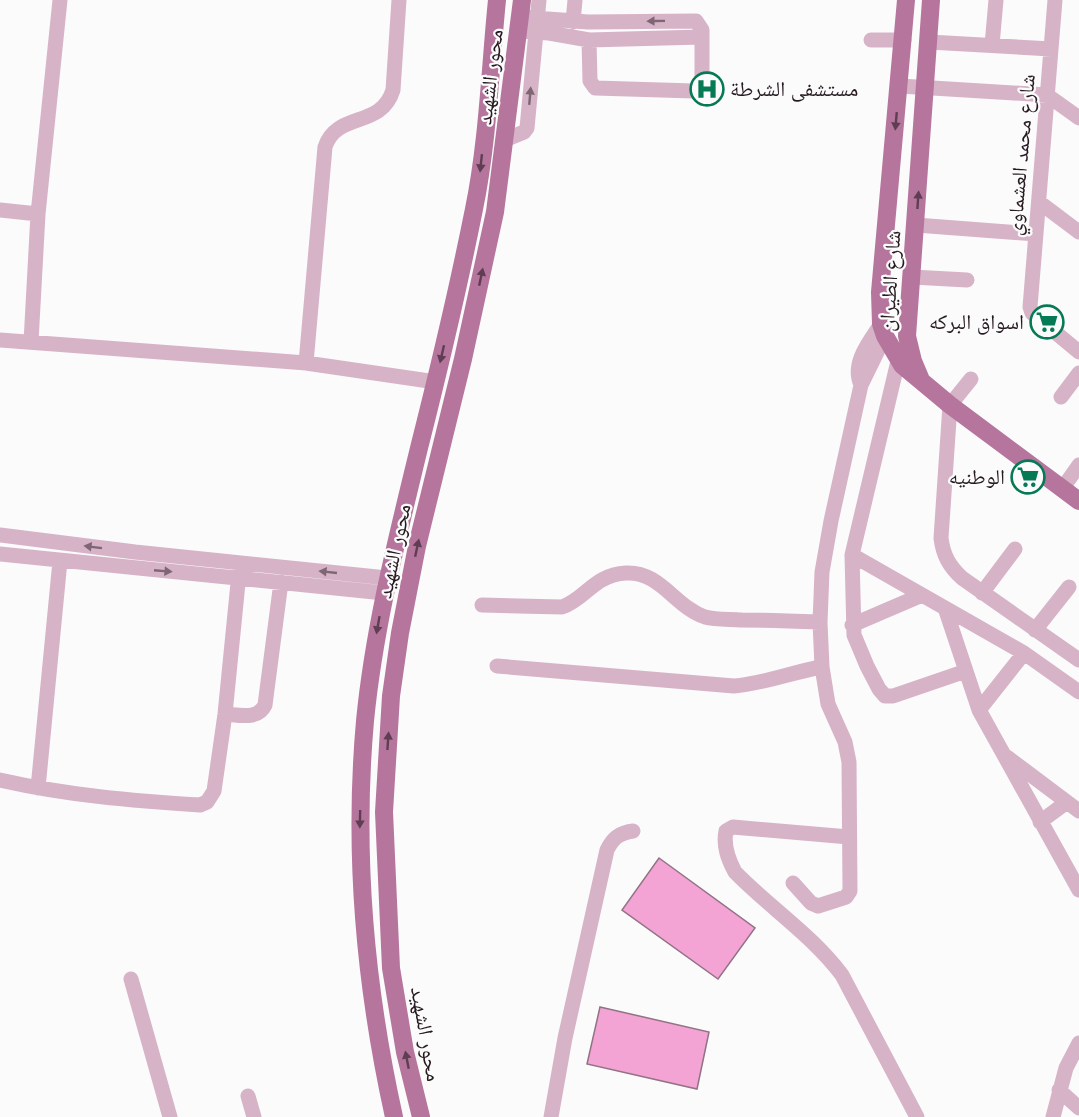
<svg xmlns="http://www.w3.org/2000/svg" width="1079" height="1117" viewBox="0 0 1079 1117" font-family="'DM Sans','Noto Naskh Arabic',sans-serif">
  <style>
    .building { fill: #f3a3d4; stroke: #917385; stroke-width: 1.5 }
    .lines { fill: none; stroke-linecap: round; stroke-linejoin: round }
    .minor { stroke: #d7b3c8; stroke-width: 15 }
    .major { stroke: #b5759d; stroke-width: 18 }
    .oneway { fill: #7e6674 }
    .oneway2 { fill: #5f3e53 }
    .labels { text-anchor: middle; stroke-width: 4.5; stroke-linejoin: round; paint-order: stroke }
    .street-label { font-size: 21px; fill: #261a21; stroke: #fbfbfb }
    .poi-label { font-size: 21px; fill: #261a21; stroke: #fbfbfb; text-anchor: end }
  </style>
  <rect width="100%" height="100%" fill="#fbfbfb"/>
  <path class="building" d="M659 858 755 928 718 979 622 910Z
    M600 1007 709 1032 697 1089 587 1064Z"/>
  <g class="lines">
    <path class="minor" d="M1055 0 1030 307 1032 313 1079 352
      M521 17 588 22 696 21 702 30V86L694 91 595 88 590 81 589 40
      M573 22 575 0
      M519 31 549 33 589 40 702 37
      M871 40H904
      M929 42 1051 49
      M992 45 996 0
      M900 86 1047 95 1079 118
      M505 140 524 132 527 128 539 0
      M1039 202 1079 232
      M0 210 38 214
      M916 225 1036 234
      M912 277 967 280
      M0 340 306 363 436 382
      M31 342 38 214 60 0
      M898 361 852 555 854 635 867 666 879 689 885 696H893L966 671
      M306 363 325 147C337 111 381 129 393 90L399 0
      M971 379 950 405 941 538C943 555 949 566 962 578L1079 660
      M861 385C851 363 870 341 881 324
      M1061 397 1079 373
      M1062 489 1079 465
      M0 535 135 552 387 578
      M0 554 384 593
      M852 555 1024 653 1079 692
      M982 593 1015 549
      M482 605 562 607C586 599 593 575 626 573 660 571 675 607 705 617 716 620 730 619 742 620 768 620 794 621 820 622
      M945 608 979 710 1079 890
      M852 625 922 595
      M1035 630 1069 587
      M497 666 734 686C763 684 792 672 822 667
      M979 710 1024 653
      M225 714C240 715 258 720 265 705L281 582
      M1007 757 1079 811
      M0 780C66 795 133 801 200 805L207 802 214 791 225 714 240 563
      M38 788 60 561
      M1040 822 1067 802
      M849 837 733 827 726 831C723 846 728 859 735 872 770 908 812 935 842 975L917 1117
      M793 883 811 903 818 906 846 897 850 891 849 762 845 742 828 704 822 667 820 622 822 572 831 521 861 385 885 336
      M131 979 170 1117
      M1059 1090 1079 1108
      M248 1096 254 1117
      M551 1117 565 1038 607 850C613 838 619 833 633 831
      M1053 1117 1066 1068 1079 1043"/>
    <path class="major" d="M906 0 880 292 881 324 885 336 902 365 950 405 1079 501
      M921 380 913 361 907 336 931 0
      M394 1117C365 986 353 855 365 721 374 628 397 539 419 448 439 369 458 289 474 209 488 141 490 69 497 0
      M421 1117 405 1052 391 968 384 812 391 696 400 633 417 546 463 359 495 212 522 0"/>
  </g>
  <defs><path id="oneway-solid" d="M-6-.8H1V-3.2L6.5 0L1 3.2V.8H-6Z" transform="scale(1.5)"/></defs>
  <g class="oneway">
    <use href="#oneway-solid" transform="translate(656 21) rotate(179)"/>
    <use href="#oneway-solid" transform="translate(530 96) rotate(-85)"/>
    <use href="#oneway-solid" transform="translate(93 547) rotate(-173)"/>
    <use href="#oneway-solid" transform="translate(163 571) rotate(5)"/>
    <use href="#oneway-solid" transform="translate(328 572) rotate(-174)"/>
  </g>
  <g class="oneway2">
    <use href="#oneway-solid" transform="translate(896 121) rotate(95)"/>
    <use href="#oneway-solid" transform="translate(481 163) rotate(96)"/>
    <use href="#oneway-solid" transform="translate(918 200) rotate(-86)"/>
    <use href="#oneway-solid" transform="translate(481 277) rotate(-78)"/>
    <use href="#oneway-solid" transform="translate(442 354) rotate(103)"/>
    <use href="#oneway-solid" transform="translate(417 548) rotate(-78)"/>
    <use href="#oneway-solid" transform="translate(378 625) rotate(100)"/>
    <use href="#oneway-solid" transform="translate(388 741) rotate(-86)"/>
    <use href="#oneway-solid" transform="translate(360 819) rotate(91)"/>
    <use href="#oneway-solid" transform="translate(407 1060) rotate(-101)"/>
  </g>
  <defs>
    <symbol id="hospital-ring" viewBox="-11 -11 22 22"><circle r="9.5" fill="#fbfbfb" stroke="#067955" stroke-width="1.5"/><path d="M-5-5h3v3.5h4V-5h3V5h-3V1.5h-4V5h-3Z" fill="#067955"/></symbol>
    <symbol id="supermarket-ring" viewBox="-11 -11 22 22"><circle r="9.5" fill="#fbfbfb" stroke="#067955" stroke-width="1.5"/><path d="M-6-5.5h2.5l.6 2H6L4.5 2H-2.5L-4.4-4H-6ZM-1.5 3.2a1.3 1.3 0 1 0 .1 0ZM3 3.2a1.3 1.3 0 1 0 .1 0Z" fill="#067955"/></symbol>
  </defs>
  <g fill-rule="evenodd">
    <use href="#hospital-ring" x="688" y="70" width="38" height="38"/>
    <use href="#supermarket-ring" x="1028" y="303" width="38" height="38"/>
    <use href="#supermarket-ring" x="1009" y="458" width="38" height="38"/>
  </g>
  <g class="labels">
    <g class="street-label">
      <text transform="translate(490 77) rotate(-83)" y="7">محور الشهيد</text>
      <text transform="translate(1021 155) rotate(-85)" y="7">شارع محمد العشماوي</text>
      <text transform="translate(890 281) rotate(-86)" y="7">شارع الطيران</text>
      <text transform="translate(394 551) rotate(-78)" y="7">محور الشهيد</text>
      <text transform="translate(426 1034) rotate(80)" y="7">محور الشهيد</text>
    </g>
    <g class="poi-label">
      <text x="730" y="96" text-anchor="start">مستشفى الشرطة</text>
      <text x="1024" y="329">اسواق البركه</text>
      <text x="1005" y="484">الوطنيه</text>
    </g>
  </g>
</svg>
